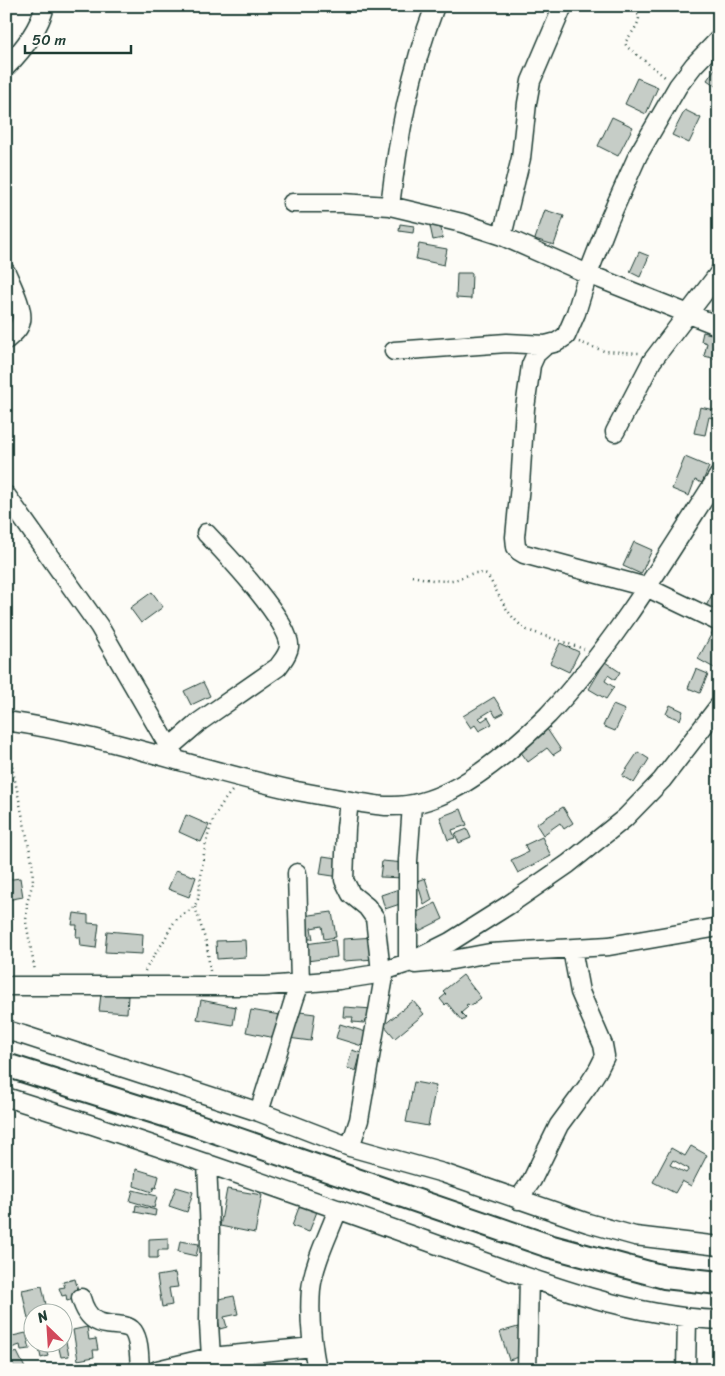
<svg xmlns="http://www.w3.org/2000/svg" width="725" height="1376" viewBox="0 0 725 1376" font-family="Sriracha,sans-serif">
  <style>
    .building { fill: #c6cdc7; stroke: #1f3d34; fill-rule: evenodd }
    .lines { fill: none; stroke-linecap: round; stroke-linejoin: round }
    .minor-casing { stroke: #1f3d34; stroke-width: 21 }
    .major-casing { stroke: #1f3d34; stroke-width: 26 }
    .path { stroke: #1f3d34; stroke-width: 2.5; stroke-dasharray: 1 4; stroke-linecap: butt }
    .minor { stroke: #fdfcf7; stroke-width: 18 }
    .major { stroke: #fdfcf7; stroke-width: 22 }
  </style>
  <rect width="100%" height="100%" fill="#fdfcf7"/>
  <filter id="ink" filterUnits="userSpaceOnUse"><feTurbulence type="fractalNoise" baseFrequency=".02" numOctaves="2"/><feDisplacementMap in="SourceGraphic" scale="10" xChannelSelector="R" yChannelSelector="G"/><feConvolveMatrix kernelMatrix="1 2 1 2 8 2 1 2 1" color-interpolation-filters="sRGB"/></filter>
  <g filter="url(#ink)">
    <path class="building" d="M719 63V88L707 80Z
      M637 78 658 87 646 114 625 104Z
      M685 110 701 118 689 143 672 135Z
      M612 117 633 127 618 156 598 146Z
      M545 210 564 216 554 245 535 239Z
      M400 224 414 226 413 233 399 231Z
      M440 224 443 238 433 240 430 226Z
      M419 244 447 249 444 265 416 259Z
      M639 252 649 256 640 277 630 272Z
      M457 273H472L471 299 456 298Z
      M703 332 719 336 717 359 704 356 707 343 701 341Z
      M700 407 719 411 718 419 709 417 705 435 694 433Z
      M685 457 709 467 702 483 695 480 689 496 672 489Z
      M719 498V511L714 509Z
      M634 542 652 550 641 574 623 566Z
      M719 581V617L704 610Z
      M152 592 163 607 141 623 130 608Z
      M713 631 719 634V665L716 669 698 659Z
      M560 643 579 652 569 672 550 663Z
      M605 662 620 672 615 680 608 675 605 681 614 687 606 699 589 689Z
      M696 669 708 674 700 693 688 688Z
      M203 682 210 696 191 705 184 691Z
      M494 697 504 713 496 717 492 710 479 718 482 721 488 717 492 724 479 731 475 725 471 728 463 716Z
      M613 705 625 710 615 731 603 726Z
      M670 705 683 711 680 720 666 714Z
      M547 729 561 750 553 755 547 748 528 762 518 748Z
      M638 752 649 759 634 783 622 776Z
      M563 807 573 823 564 829 560 823 543 835 536 824Z
      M461 809 467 825 452 830 455 838 448 840 440 817Z
      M186 815 209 825 201 842 179 832Z
      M467 829 471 838 459 843 455 834Z
      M542 837 551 856 518 873 511 860 528 852 525 845Z
      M323 856 343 859 340 877 320 874Z
      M382 861 405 863 404 878 380 877Z
      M176 870 196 877 189 897 168 889Z
      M20 878 23 897 7 900 8 909H6V880Z
      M425 878 432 900 424 905 417 881Z
      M402 888 406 902 385 909 381 895Z
      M436 903 443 919 419 931 411 915Z
      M332 912 336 937 324 939 322 926 311 928 313 939H306L303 916Z
      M74 913 88 915V923L99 924 96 948 81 946 80 937H76L77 925H72Z
      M107 931 143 934 142 954 105 952Z
      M376 937V959L343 961V939Z
      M245 940 246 957 217 959 216 941Z
      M335 940 337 957 307 961 305 944Z
      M463 975 481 998 470 1006 468 1004 466 1005 468 1007 461 1013 466 1018 462 1021 447 1003 445 1005 440 999 446 994 443 991Z
      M101 994 128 996 127 1013 99 1011Z
      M201 1000 236 1007 233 1025 197 1019Z
      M413 1001 424 1014 395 1038 384 1025Z
      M344 1007 373 1009 372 1020H365L364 1023 352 1022 353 1017H343Z
      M251 1010 280 1015 275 1038 246 1032Z
      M292 1011 315 1014 311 1041 288 1038Z
      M340 1024 366 1032 362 1046 336 1038Z
      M352 1050 361 1053 356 1071 347 1068Z
      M414 1082 436 1086 428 1126 406 1122Z
      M691 1146 707 1155 691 1186 682 1181 675 1193 653 1182 671 1148 685 1156ZM673 1160 689 1169 686 1173 670 1165Z
      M136 1169 159 1176 156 1188 154 1187 152 1192 134 1186Z
      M176 1187 193 1192 187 1212 169 1206Z
      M227 1189 262 1195 255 1233 220 1226Z
      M133 1190 157 1196 154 1208 130 1201Z
      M301 1202 318 1209 309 1232 292 1226Z
      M136 1205 156 1210 155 1216 135 1212Z
      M168 1238V1250H158V1258H149V1239Z
      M180 1241 199 1244 196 1256 178 1252Z
      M175 1273 178 1287 169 1288 172 1305 162 1307 157 1276Z
      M75 1279 80 1297 67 1301 66 1295 62 1296 59 1288 65 1287 63 1282Z
      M42 1286 48 1314H32V1318L28 1319 22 1290Z
      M234 1296 238 1314 224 1317 227 1327 220 1329 214 1300Z
      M87 1327 89 1340 96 1339 98 1350H93L94 1357 78 1360 73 1330Z
      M518 1327 526 1355 509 1360 500 1332Z
      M26 1333 30 1349 21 1350 20 1345 11 1348 8 1337Z
      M62 1337H65L69 1356 61 1357 58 1344H62Z
      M38 1344H55L56 1346 46 1349 48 1356 41 1358Z
      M17 1352 26 1370H9L10 1369 6 1357Z
      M243 1355 245 1364 241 1365 242 1370H221L219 1360Z"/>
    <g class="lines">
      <defs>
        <path id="minor" d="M719 39 694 65 678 86 638 155 609 220 588 274 576 313 566 336 557 342 546 345 536 354 531 365 525 408 520 485 515 537 516 547 519 551 524 554 646 587 719 622
          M6 67C23 50 39 29 45 6
          M292 203H341L390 206 462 223 502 236 588 274 719 326
          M390 206C398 138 410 71 435 6
          M502 236 521 158 527 103 531 81 563 6
          M6 272C11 284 24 309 21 321 20 329 12 335 6 340
          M394 351 507 343 546 345
          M615 432 652 361 719 273
          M6 495 99 626 176 759
          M6 721C106 735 199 770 297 791 319 795 340 799 362 803 371 804 380 806 388 806 432 808 473 780 506 753 520 741 535 728 548 715 616 643 666 557 719 475
          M170 747 199 722 278 667C282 661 288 655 289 647 293 624 223 551 206 533
          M349 801 346 828 344 880 351 894 367 907 375 918 381 972
          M408 963V861L412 805
          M415 964 447 961 490 953 609 946 719 927
          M6 986H266L339 980 371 975 408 963 450 942 507 906 568 864 625 818 662 780 719 706
          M6 1030 23 1035 259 1112 350 1147 443 1173 588 1223 635 1236 719 1246
          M6 1097C142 1140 276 1187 410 1235 510 1270 611 1315 719 1320
          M259 1112 294 1000 300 983 297 873
          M350 1147 359 1120 385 971
          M207 1163 210 1233 209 1324 211 1357
          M518 1200 532 1180 559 1125 587 1087 598 1070 605 1056 603 1045 580 992 572 949
          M81 1298C92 1338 121 1317 133 1331 140 1341 139 1358 140 1370
          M157 1370 211 1357 313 1347
          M317 1370C312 1345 309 1314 311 1289 314 1262 329 1234 338 1209
          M527 1370 529 1278
          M686 1370 687 1319"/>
        <path id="major" d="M6 1065 196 1125 549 1246 664 1277 719 1283"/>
      </defs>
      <use href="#minor" class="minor-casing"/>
      <use href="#major" class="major-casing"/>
      <path class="path" d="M609 6 631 10 639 15C640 25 630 34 625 43L627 47 665 77
        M579 342 604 351 639 353
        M412 576C426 579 439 582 452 580 467 578 471 569 487 575 501 596 505 615 527 630L584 649
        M9 736 10 750 13 771 32 861 33 882 27 903 26 922 35 971
        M195 907 207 945 210 971
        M145 971C150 961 156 953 162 944 167 936 170 927 176 920 185 911 193 912 198 899 204 858 203 823 232 791"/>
      <use href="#minor" class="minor"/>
      <use href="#major" class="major"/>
    </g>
  </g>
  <rect width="725" height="1376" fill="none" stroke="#fdfcf7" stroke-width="25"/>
  <rect x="12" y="12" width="700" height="1351" fill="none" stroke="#1f3d34" stroke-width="2" filter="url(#ink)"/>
  <g transform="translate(48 1328) rotate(335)"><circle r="24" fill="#fdfcf7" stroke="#a4b0a9"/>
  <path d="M0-4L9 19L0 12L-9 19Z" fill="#d1495b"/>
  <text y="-8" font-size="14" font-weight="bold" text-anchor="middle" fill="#1f3d34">N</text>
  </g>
  <path d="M25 45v8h106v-8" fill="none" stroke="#1f3d34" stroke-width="2.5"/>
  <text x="32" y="45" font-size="15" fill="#1f3d34" stroke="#fdfcf7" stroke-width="4" paint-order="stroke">50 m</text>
</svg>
